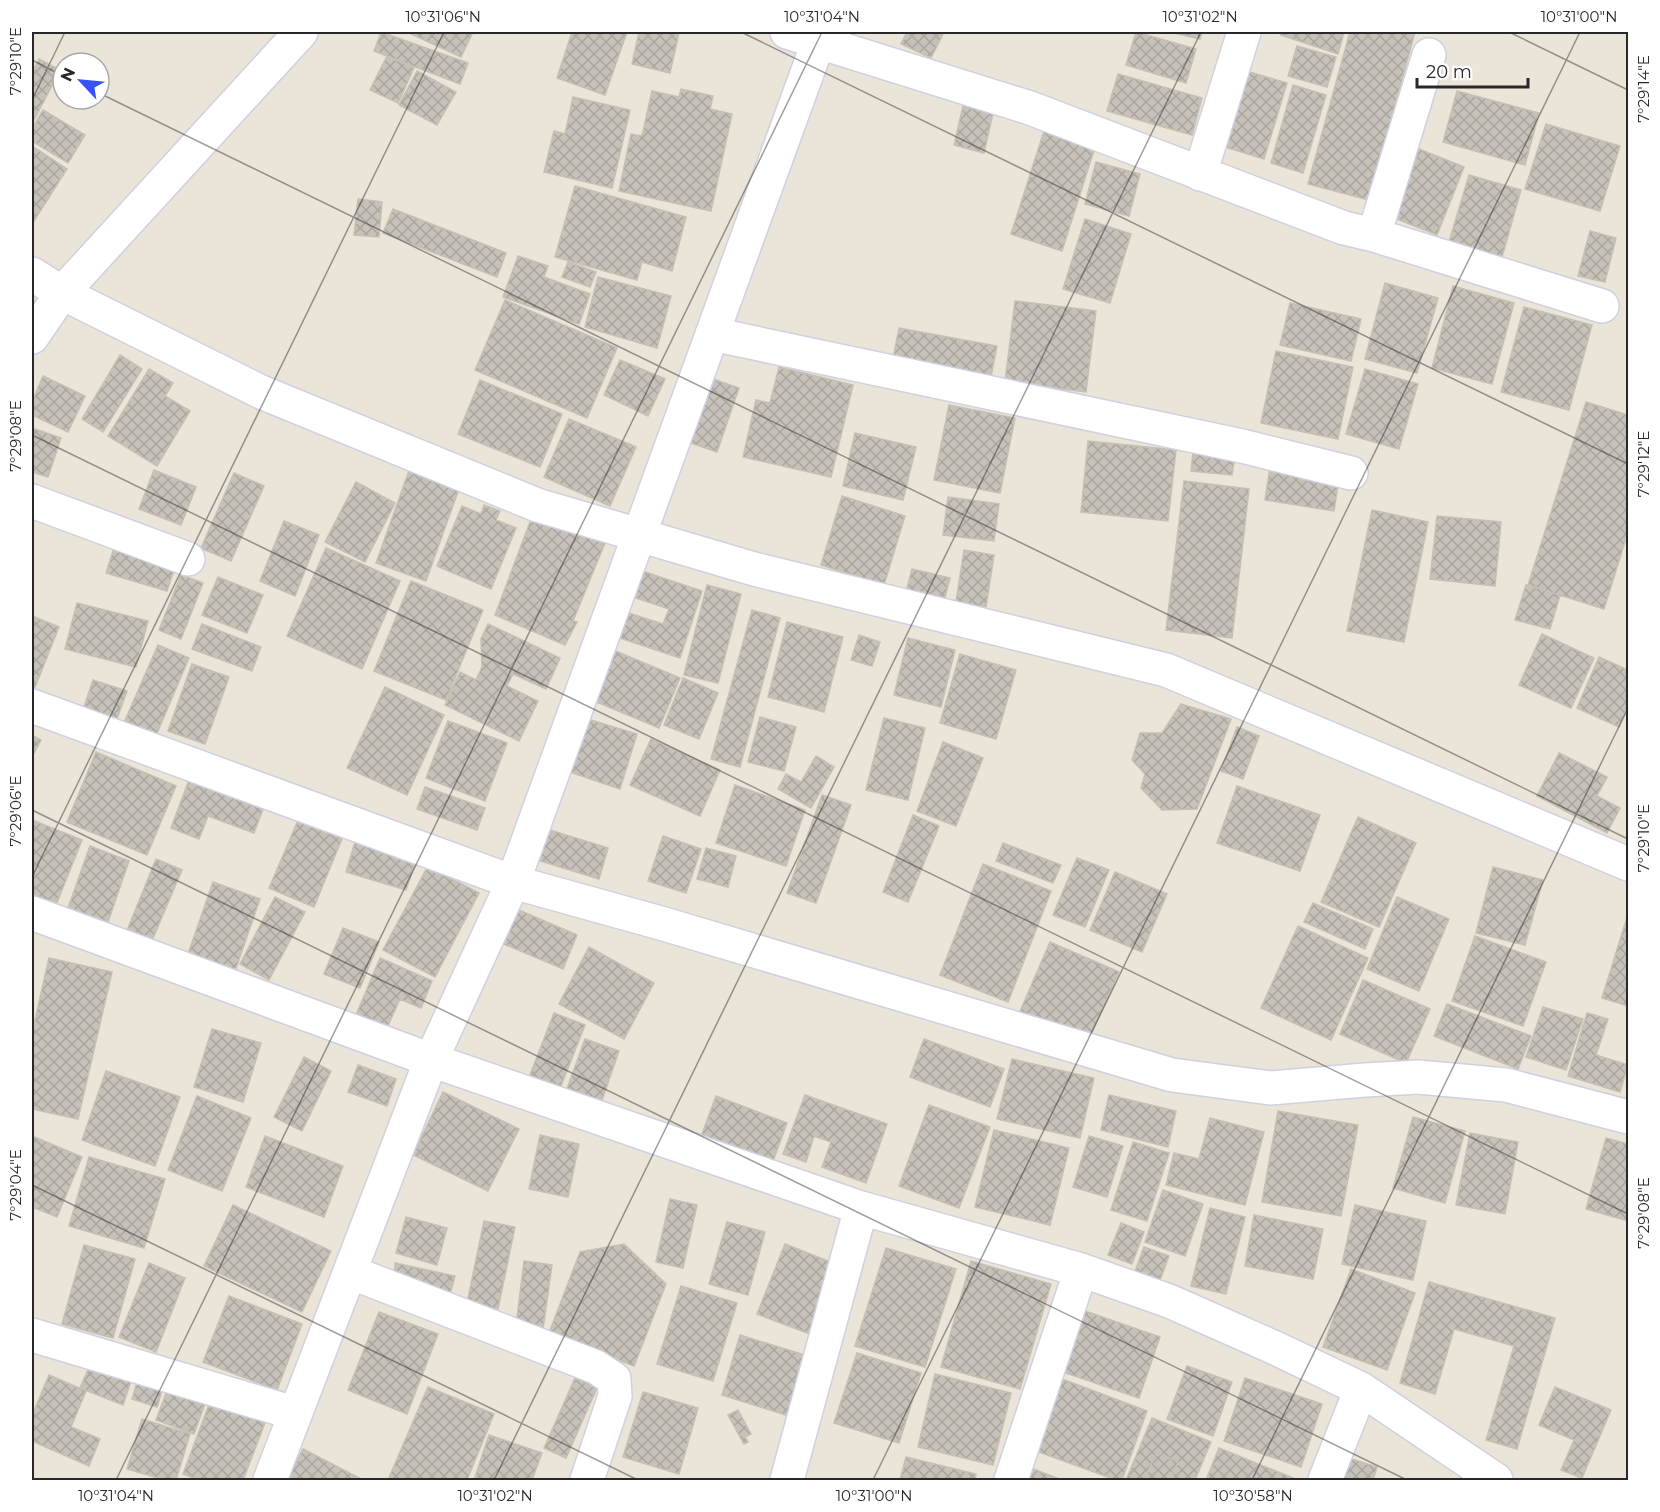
<svg xmlns="http://www.w3.org/2000/svg" width="1660" height="1512" viewBox="0 0 1660 1512" font-family="Montserrat,sans-serif">
  <style>
    .building { fill: url(#building-cross-hatch); stroke: #c6c0b3; stroke-width: 1.5 }
    .lines { fill: none; stroke-linecap: round; stroke-linejoin: round }
    .minor-casing { stroke: #cfd1e1; stroke-width: 36 }
    .minor { stroke: #fff; stroke-width: 33 }
    .ticks { fill: none; stroke: #282828; stroke-width: 1.5; stroke-opacity: 0.45 }
    .neatline { fill: none; stroke: #282828; stroke-width: 2 }
    .ticks-label { font-size: 15px; text-anchor: middle; fill: #282828 }
  </style>
  <defs>
    <pattern id="building-cross-hatch" width="8" height="8" patternUnits="userSpaceOnUse" patternTransform="scale(1.5)"><rect width="8" height="8" fill="#c6c1b9"/><path d="M0 0l8 8M0 8l8-8" fill="none" stroke="#aaa69f"/></pattern>
  </defs>
  <rect width="100%" height="100%" fill="#ebe4d9"/>
  <path class="building" d="M381 32 468 63 460 84 374 51Z
    M407 32H473L461 57Z
    M572 32H627L605 95 557 78Z
    M639 32 679 33 670 73 632 64Z
    M907 32H944L931 58 901 44Z
    M1136 32 1196 49 1186 83 1126 65Z
    M1170 32H1202L1200 39Z
    M1279 32H1344L1338 54 1281 35Z
    M1350 32H1415L1369 200 1308 184Z
    M1297 46 1336 57 1327 87 1288 76Z
    M387 56 414 68 398 103 370 90Z
    M39 59 60 70 32 124V73Z
    M417 71 456 92 437 125 399 105Z
    M1246 71 1287 83 1264 159 1222 146Z
    M1118 74 1202 98 1192 135 1107 111Z
    M1293 85 1326 95 1303 173 1271 163Z
    M681 89 713 96 710 109 732 114 711 211 619 191 631 134 642 136 652 91 679 97Z
    M1457 91 1539 113 1525 165 1443 142Z
    M573 97 630 110 612 188 544 172 554 131 565 134Z
    M963 106 993 113 984 153 954 145Z
    M43 110 85 135 68 163 32 141V129Z
    M1546 124 1620 146 1600 211 1525 189Z
    M1044 131 1095 147 1062 251 1011 234Z
    M32 146 67 169 32 224Z
    M1414 147 1464 167 1437 235 1387 215Z
    M1096 162 1140 174 1129 216 1085 204Z
    M1469 175 1521 190 1502 257 1449 242Z
    M575 186 686 217 672 271 642 262 637 280 555 257Z
    M358 199 382 202 379 237 354 235Z
    M393 209 506 253 497 277 383 233Z
    M1085 219 1131 234 1110 303 1063 289Z
    M1590 231 1616 238 1605 282 1578 276Z
    M518 256 548 266 544 277 590 294 579 324 503 297Z
    M568 262 596 272 590 287 562 277Z
    M598 277 671 296 657 348 585 327Z
    M1385 283 1438 298 1417 373 1365 359Z
    M1453 286 1514 303 1492 384 1432 368Z
    M505 300 617 348 587 418 475 370Z
    M1015 301 1096 311 1086 392 1005 382Z
    M1290 303 1361 319 1351 361 1280 345Z
    M1524 307 1592 325 1569 410 1501 392Z
    M899 328 997 346 991 377 893 359Z
    M1276 351 1353 367 1338 439 1261 423Z
    M120 355 142 369 103 432 82 419Z
    M620 360 665 379 648 416 604 395Z
    M779 367 853 385 831 477 743 457 756 400 770 403Z
    M149 369 173 383 165 396 190 411 157 466 108 436Z
    M1365 369 1418 384 1399 449 1346 434Z
    M43 376 85 396 68 432 32 415V402Z
    M704 376 739 388 717 452 682 440Z
    M480 380 562 414 540 467 458 434Z
    M1586 402 1628 415V532L1604 609 1528 585Z
    M949 405 1015 418 1000 493 934 480Z
    M569 419 636 447 610 506 544 477Z
    M32 428 61 438 48 477 32 472Z
    M855 433 916 447 903 500 843 486Z
    M1088 441 1176 450 1168 521 1081 512Z
    M1193 452 1235 456 1232 475 1191 471Z
    M1270 467 1339 478 1334 511 1265 500Z
    M410 468 460 486 426 581 376 563Z
    M154 470 196 487 181 525 139 509Z
    M234 473 264 486 231 561 201 548Z
    M1184 481 1249 489 1232 638 1166 630Z
    M356 482 395 503 365 562 325 542Z
    M842 496 905 516 884 585 821 565Z
    M948 497 999 504 994 541 943 535Z
    M484 505 500 511 496 520 516 528 491 589 437 566 462 506 481 514Z
    M1372 510 1428 522 1404 642 1347 631Z
    M533 514 605 543 573 621 577 622 565 645 495 615Z
    M1437 516 1501 522 1495 586 1430 579Z
    M284 521 319 535 295 596 260 581Z
    M114 548 175 567 167 591 106 573Z
    M326 548 400 581 362 669 287 636Z
    M964 550 994 555 986 607 956 602Z
    M912 569 950 578 944 601 906 592Z
    M639 570 702 591 680 658 614 636 622 611 663 624 669 609 630 596Z
    M181 575 203 583 181 639 159 630Z
    M218 577 263 595 247 633 202 615Z
    M411 581 483 610 446 700 374 671Z
    M707 585 741 594 718 683 684 675Z
    M1526 585 1560 595 1550 629 1515 620Z
    M77 603 148 621 136 667 65 649Z
    M752 610 780 618 740 767 711 759Z
    M32 616 59 627 32 695Z
    M787 622 843 637 824 712 768 697Z
    M202 624 261 647 252 671 192 649Z
    M488 624 560 658 546 689 513 674 507 686 538 701 519 741 445 705 460 672 476 680 482 667 481 639Z
    M1542 634 1594 658 1571 708 1519 685Z
    M859 635 880 642 872 666 851 660Z
    M908 638 955 650 941 707 894 695Z
    M158 645 189 658 155 738 123 725Z
    M613 650 680 678 659 728 592 700Z
    M960 654 1016 670 996 739 940 723Z
    M1599 657 1628 670V705L1619 727 1577 708Z
    M192 664 229 677 205 744 168 731Z
    M683 678 718 693 699 739 664 725Z
    M93 680 127 691 114 727 81 716Z
    M385 687 444 715 407 795 347 768Z
    M1181 704 1231 719 1197 809 1162 810 1141 788 1145 774 1132 760 1140 733H1162Z
    M760 717 796 727 784 771 748 762Z
    M584 718 637 734 620 789 567 771Z
    M884 718 925 728 908 800 866 790Z
    M448 721 507 743 485 801 426 778Z
    M1237 727 1259 736 1243 779 1221 771Z
    M32 735 41 740 32 757Z
    M651 739 720 770 700 816 630 785Z
    M943 742 983 758 956 826 917 811Z
    M96 752 176 786 147 855 67 822Z
    M1559 753 1607 777 1597 796 1620 808 1607 833 1537 796Z
    M816 756 834 767 811 808 778 789 786 774 801 782Z
    M189 780 263 809 254 833 208 816 199 839 171 828Z
    M735 785 805 810 786 866 716 843Z
    M1237 786 1320 815 1300 871 1217 843Z
    M425 787 485 808 477 830 417 809Z
    M822 795 851 805 816 903 787 893Z
    M302 811 346 829 314 907 269 888Z
    M913 815 939 826 908 902 883 892Z
    M1358 817 1416 843 1379 927 1321 902Z
    M32 820 82 840 56 905 32 896Z
    M540 827 608 848 599 879 531 858Z
    M358 832 419 851 406 890 346 872Z
    M663 836 701 849 686 893 648 881Z
    M1003 843 1061 865 1053 883 996 861Z
    M90 846 129 861 108 922 68 908Z
    M706 848 736 856 728 887 697 879Z
    M1077 858 1109 870 1085 927 1053 915Z
    M156 859 182 870 151 943 126 933Z
    M983 864 1051 891 1008 1002 940 975Z
    M428 866 479 893 435 977 383 950Z
    M1493 867 1543 880 1525 945 1476 933Z
    M1115 872 1167 894 1142 952 1090 930Z
    M213 882 260 899 235 971 188 954Z
    M275 897 305 912 269 980 240 964Z
    M1397 897 1449 919 1419 991 1367 969Z
    M1313 903 1373 929 1365 949 1304 922Z
    M514 908 577 935 563 969 499 942Z
    M1628 914V1006L1602 998Z
    M1298 926 1368 958 1331 1040 1261 1008Z
    M343 928 379 942 360 988 324 974Z
    M1475 936 1546 962 1523 1026 1452 1001Z
    M1050 942 1119 972 1086 1046 1018 1016Z
    M589 947 654 983 624 1039 559 1004Z
    M49 958 112 972 78 1119 32 1109V1033Z
    M380 958 432 981 421 1008 400 999 387 1028 356 1015Z
    M1363 980 1430 1009 1406 1063 1340 1034Z
    M1447 1004 1531 1036 1518 1069 1434 1036Z
    M1543 1007 1583 1019 1566 1070 1526 1057Z
    M554 1013 585 1025 559 1091 528 1080Z
    M1587 1013 1608 1019 1596 1055 1628 1065 1620 1092 1568 1076Z
    M212 1029 261 1043 243 1102 194 1087Z
    M585 1039 619 1051 600 1106 565 1094Z
    M924 1039 1004 1069 990 1107 910 1077Z
    M304 1057 331 1071 302 1131 274 1117Z
    M1012 1059 1094 1078 1080 1138 997 1119Z
    M358 1065 396 1079 387 1106 348 1092Z
    M106 1071 180 1097 155 1166 82 1140Z
    M443 1092 519 1129 488 1191 413 1155Z
    M805 1095 887 1124 866 1183 822 1167 831 1142 814 1136 806 1162 783 1154Z
    M1109 1095 1176 1111 1168 1147 1101 1130Z
    M197 1096 251 1118 222 1191 168 1170Z
    M716 1096 787 1123 770 1169 699 1142Z
    M929 1105 990 1127 959 1208 899 1186Z
    M1278 1111 1358 1125 1341 1216 1262 1202Z
    M1413 1117 1465 1131 1445 1203 1393 1188Z
    M1210 1118 1264 1132 1245 1205 1166 1185 1174 1153 1199 1159Z
    M994 1130 1069 1148 1050 1225 975 1207Z
    M1470 1133 1518 1142 1505 1214 1456 1205Z
    M540 1135 579 1144 568 1197 529 1189Z
    M32 1136 82 1157 57 1217 32 1207Z
    M265 1136 343 1166 324 1217 246 1187Z
    M1089 1136 1123 1146 1107 1197 1073 1187Z
    M1606 1138 1628 1144V1221L1586 1209Z
    M1133 1142 1169 1153 1147 1221 1111 1210Z
    M89 1157 165 1179 144 1248 69 1226Z
    M1163 1190 1203 1204 1185 1256 1145 1242Z
    M670 1199 697 1205 683 1268 656 1262Z
    M233 1205 331 1251 302 1312 204 1266Z
    M1355 1205 1426 1221 1413 1280 1342 1264Z
    M1210 1208 1245 1217 1226 1294 1191 1286Z
    M1254 1215 1323 1229 1313 1279 1245 1266Z
    M406 1217 447 1228 437 1265 396 1253Z
    M484 1221 515 1227 498 1309 467 1303Z
    M727 1222 765 1232 748 1295 709 1284Z
    M1121 1223 1144 1232 1132 1264 1108 1255Z
    M624 1244 666 1284 634 1366 549 1333 580 1252Z
    M785 1244 843 1267 815 1336 757 1314Z
    M84 1245 135 1259 113 1338 62 1324Z
    M1144 1247 1169 1256 1159 1283 1134 1274Z
    M886 1248 956 1269 925 1367 855 1346Z
    M524 1261 552 1265 543 1329 516 1325Z
    M971 1261 1051 1284 1020 1389 941 1367Z
    M149 1263 185 1278 156 1352 119 1337Z
    M395 1263 455 1276 450 1294 395 1278Z
    M1351 1269 1415 1293 1387 1370 1323 1347Z
    M1429 1282 1555 1318 1517 1449 1486 1440 1514 1346 1454 1329 1435 1394 1400 1383Z
    M681 1286 737 1303 713 1381 657 1364Z
    M229 1296 302 1324 277 1390 203 1362Z
    M1085 1311 1160 1337 1139 1398 1063 1372Z
    M379 1312 438 1334 407 1414 348 1390Z
    M740 1335 808 1356 789 1416 722 1395Z
    M857 1353 921 1373 899 1443 834 1423Z
    M90 1365 131 1381 123 1405 80 1388Z
    M1187 1366 1232 1382 1213 1436 1167 1419Z
    M935 1374 1011 1393 993 1465 918 1447Z
    M49 1375 86 1391 71 1427 100 1439 89 1466 32 1441V1416Z
    M139 1376 164 1384 157 1407 132 1399Z
    M575 1378 597 1388 566 1458 544 1448Z
    M1245 1378 1322 1404 1301 1467 1224 1441Z
    M1062 1379 1147 1411 1122 1480H1116L1036 1451Z
    M428 1387 494 1414 467 1480H388Z
    M1555 1387 1611 1410 1582 1478 1561 1470 1574 1440 1539 1425Z
    M168 1388 206 1401 194 1434 156 1420Z
    M643 1392 698 1408 679 1474 623 1457Z
    M210 1402 265 1423 243 1480H199L183 1474Z
    M738 1410 751 1434 745 1437 748 1442 744 1444 728 1415Z
    M1152 1418 1211 1442 1195 1480H1126Z
    M142 1419 190 1434 176 1480H165L127 1469Z
    M489 1435 542 1453 532 1480H474Z
    M1219 1448 1298 1480H1206Z
    M303 1449 363 1480H287Z
    M1157 1452 1178 1462 1170 1480H1150L1145 1478Z
    M906 1457 976 1474 975 1480H900Z
    M1345 1457 1377 1467 1373 1480H1338Z
    M1028 1467 1062 1480H1022Z"/>
  <g class="lines">
    <defs>
      <path id="minor" d="M787 32 1030 108 1344 228 1374 235 1602 306
        M1200 174 1244 32
        M1374 235 1429 55
        M32 274 62 293 261 392 537 505 754 569 1166 670 1628 864
        M712 334 1242 446 1351 473
        M32 337 62 293 301 32
        M32 501 188 559
        M32 706 513 882 664 924 1172 1075 1270 1088 1365 1080 1418 1077 1506 1085 1628 1117
        M32 913 431 1060 861 1208 1081 1270 1169 1301 1273 1347 1361 1389 1496 1480
        M350 1272 596 1367 614 1379 615 1396 587 1480
        M32 1335 294 1413
        M270 1480 431 1060 513 882 822 32
        M787 1480 861 1208
        M1011 1480 1081 1270
        M1325 1480 1361 1389"/>
    </defs>
    <use href="#minor" class="minor-casing"/>
    <use href="#minor" class="minor"/>
  </g>
  <path class="ticks" d="M741 32 1628 464M1509 32 1628 90M32 60 63 76M99 93 1628 839M32 100 65 32M32 435 1628 1214M32 810 1407 1480M32 877 444 32M32 1185 638 1480M116 1480 822 32M494 1480 1201 32M873 1480 1580 32M1252 1480 1628 708"/>
  <rect width="1660" height="1512" fill="none" stroke="#ffffff" stroke-width="66"/>
  <g transform="translate(81 81) rotate(296)"><circle r="28" fill="#ffffff" stroke="#a9a9a9" stroke-width="1.5"/>
  <path d="M0-4.5L10 22L0 15L-10 22Z" fill="#3952f8"/>
  <text y="-9" font-size="16" font-weight="bold" text-anchor="middle" fill="#282828">N</text>
  </g>
  <path d="M1417 78v9h111v-9" fill="none" stroke="#282828" stroke-width="3"/>
  <text x="1426" y="78" font-size="18" fill="#282828" stroke="#ffffff" stroke-width="4.5" paint-order="stroke">20 m</text>
  <rect x="33" y="33" width="1594" height="1446" class="neatline"/>
  <g class="ticks-label">
    <text x="443" y="22">10°31'06"N</text>
    <text x="822" y="22">10°31'04"N</text>
    <text x="1200" y="22">10°31'02"N</text>
    <text x="1579" y="22">10°31'00"N</text>
    <text transform="translate(16 61) rotate(-90)" y="5">7°29'10"E</text>
    <text transform="translate(1644 89) rotate(-90)" y="5">7°29'14"E</text>
    <text transform="translate(16 436) rotate(-90)" y="5">7°29'08"E</text>
    <text transform="translate(1644 464) rotate(-90)" y="5">7°29'12"E</text>
    <text transform="translate(16 811) rotate(-90)" y="5">7°29'06"E</text>
    <text transform="translate(1644 838) rotate(-90)" y="5">7°29'10"E</text>
    <text transform="translate(16 1185) rotate(-90)" y="5">7°29'04"E</text>
    <text transform="translate(1644 1213) rotate(-90)" y="5">7°29'08"E</text>
    <text x="116" y="1501">10°31'04"N</text>
    <text x="495" y="1501">10°31'02"N</text>
    <text x="874" y="1501">10°31'00"N</text>
    <text x="1253" y="1501">10°30'58"N</text>
  </g>
</svg>
